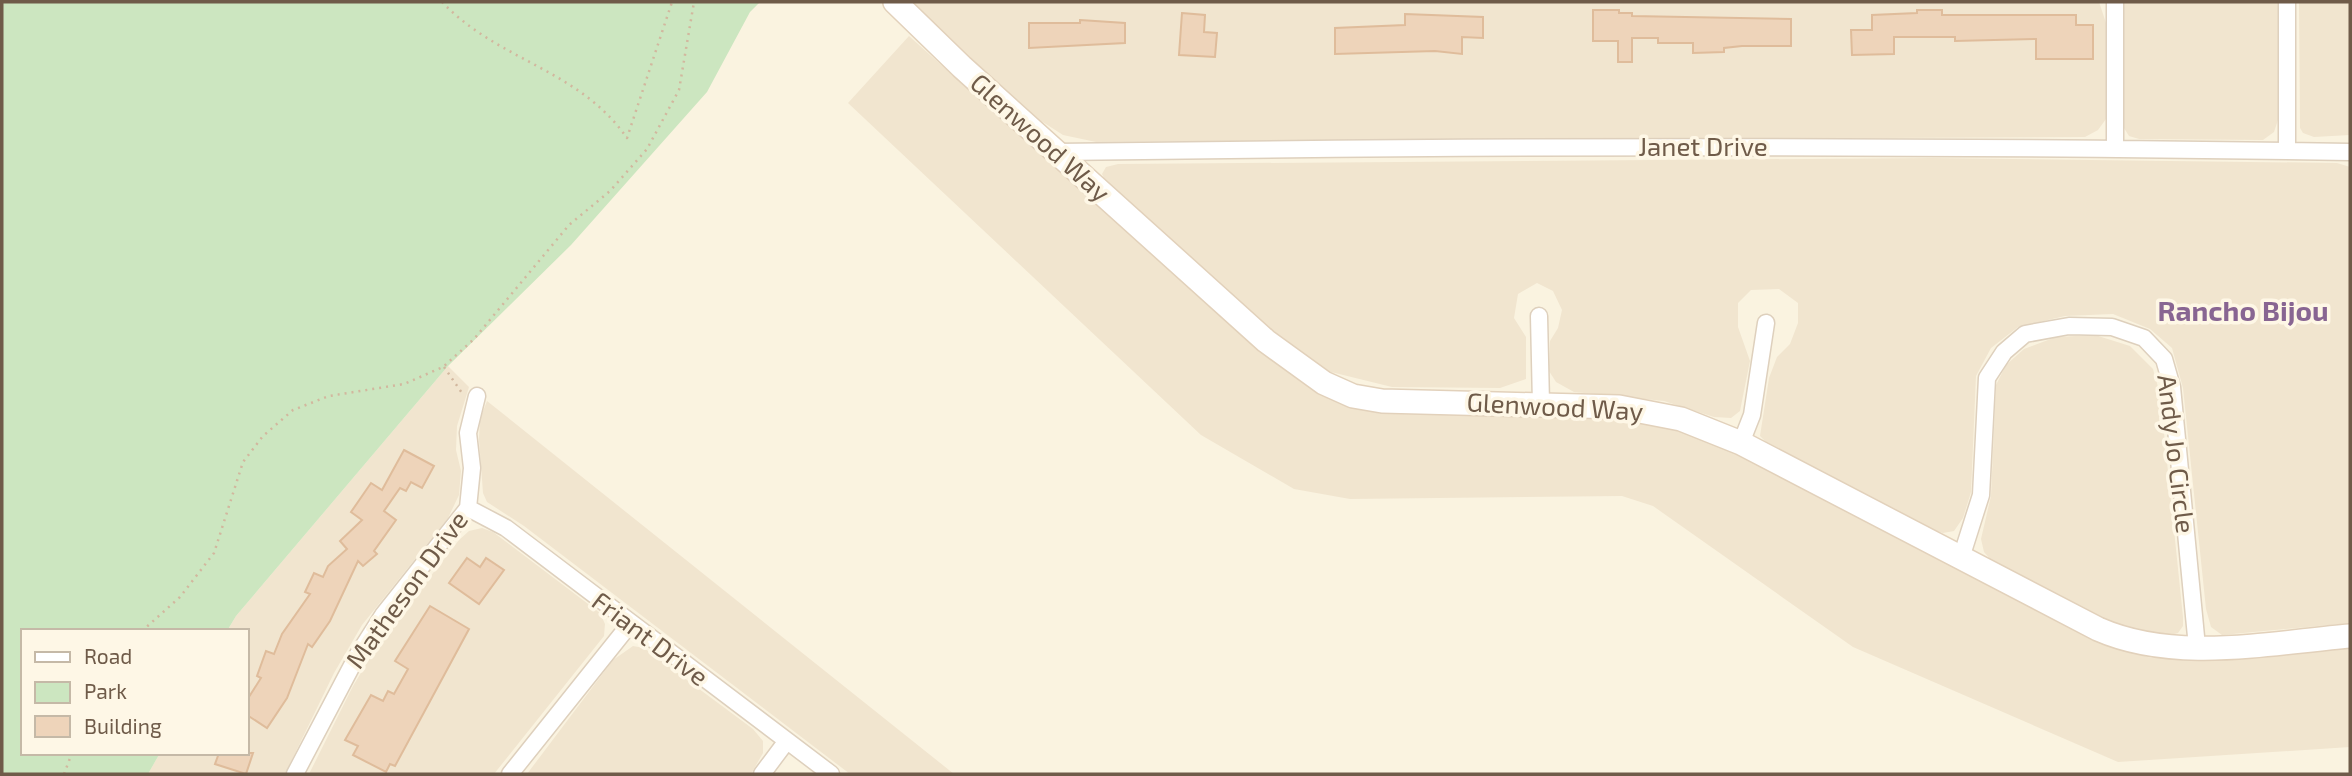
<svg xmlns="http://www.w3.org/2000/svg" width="2352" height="776" viewBox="0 0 2352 776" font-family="'Exo 2',sans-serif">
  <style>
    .residential { fill: #f1e5cf }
    .green { fill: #cce6c0 }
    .building { fill: #eed4ba; stroke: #dfbc9b; stroke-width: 2 }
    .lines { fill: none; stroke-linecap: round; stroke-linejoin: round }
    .street-casing { stroke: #ded0bd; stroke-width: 19 }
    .secondary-casing { stroke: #e2d1bb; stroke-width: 26 }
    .path { stroke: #d2b79e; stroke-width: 2.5; stroke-dasharray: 2 5; stroke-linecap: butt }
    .street { stroke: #fff; stroke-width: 16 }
    .secondary { stroke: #fff; stroke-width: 23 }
    .labels { text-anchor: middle; stroke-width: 7; stroke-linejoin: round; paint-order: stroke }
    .street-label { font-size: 26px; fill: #6f5b49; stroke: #fef7e6 }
    .neighbourhood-label { font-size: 28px; font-weight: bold; fill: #886592; stroke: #fef7e6 }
  </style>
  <rect width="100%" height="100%" fill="#faf3e0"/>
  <path class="residential" d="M914 2H2099L2106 23V119L2098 130 2085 137 1096 142 1063 135 1035 117 917 11Z
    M2121 2H2278V120L2274 132 2263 140 2139 139 2129 136 2122 125Z
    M2299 2H2350V135L2314 137 2303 133 2300 128Z
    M909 36 1207 304 1286 370 1346 405 1381 414 1612 415 1666 423 1726 446 2114 647 2151 658 2198 659 2350 647V747L2118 762 1853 647 1653 506 1622 496 1350 499 1294 489 1201 435 848 103Z
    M1932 158 2337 163 2350 167V623L2222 635 2211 627 2206 609 2183 388 2172 348 2150 329 2113 314 2065 316 2018 327 1991 348 1976 376 1971 492 1963 518 1954 531 1943 533 1928 528 1769 445 1760 436 1769 378 1777 357 1790 344 1798 323V303L1779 289 1751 290 1738 303V327L1750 361 1740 411 1731 418 1714 417 1664 401 1574 392 1556 382 1549 371 1550 341 1558 328 1562 310 1553 291 1537 283 1518 294 1514 318 1526 337V379L1500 388 1392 387 1331 372 1301 355 1107 184 1102 174 1106 167 1118 164Z
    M2095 335 2130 346 2153 369 2160 394 2183 617V626L2178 633 2165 637 2140 633 2106 620 1992 561 1984 552 1981 539 1991 496 1996 385 2006 365 2024 349 2056 337Z
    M448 366 469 387 457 426 456 450 461 471 459 495 448 518 362 625 334 673 285 774H148L160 753H247V631H227L236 616Z
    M487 401 954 774H850L524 526 487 502 483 493 479 439 480 419Z
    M482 528 493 532 600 613 605 624 604 636 494 774H309L353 686 382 638 459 540 469 531Z
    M633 646 644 648 753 729 763 741V753L751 774H527L613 660Z"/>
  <path class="green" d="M2 2H760L750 12 707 92 571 245 448 366 236 616 227 631H23V753H160L148 774H2Z"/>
  <path class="building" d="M1593 10H1619V13H1632V16L1791 19V46H1742L1724 48V52L1693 53V43H1658V38H1632V62H1618V41H1593Z
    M1917 10H1942V15H2076V25H2093V59H2036V39L1955 41V37H1894V54L1852 55 1851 30H1872V15L1917 13Z
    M1182 13 1205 15 1204 32 1217 33 1215 57 1179 55Z
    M1405 14 1483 17V38L1462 37V54L1435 51 1335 54V28L1405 25Z
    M1080 20 1125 23V43L1029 48V23H1080Z
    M404 450 434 466 422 488 411 482 406 491 400 488 384 511 396 520 374 551 377 554 363 566 358 561 330 621 312 647 308 644 287 698 267 728 247 715V700L261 678 257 676 266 651 274 654 282 634 310 594 305 592 314 573 323 577 328 566 347 549 340 541 362 520 351 512 371 483 382 490Z
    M467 558 480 567 486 558 504 570 479 604 449 583Z
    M430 606 469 629 395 766 390 764 386 772 353 755 358 746 345 740 371 695 383 701 388 691 394 694 408 669 395 661Z
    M219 753H253L246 774 215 764Z"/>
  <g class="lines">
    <defs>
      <path id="street" d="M2115 2V149
        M2287 2V151
        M1056 152C1487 146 1919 145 2350 152
        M1539 316 1541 404
        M1741 443 1752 415 1766 323
        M468 508 506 528 831 774
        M1961 558 1981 495 1987 378 2004 352 2025 334 2069 326 2112 327 2144 338 2164 359 2172 387 2197 647
        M295 774 357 656 383 615 468 508 472 468 468 433 477 396
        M510 774 630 624
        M762 774 786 742"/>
      <path id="secondary" d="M895 2 962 67 1266 341 1324 383 1353 396 1382 401 1619 407 1681 419 1741 443 2098 629C2175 663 2268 643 2350 636"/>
    </defs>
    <use href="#street" class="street-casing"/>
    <use href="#secondary" class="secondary-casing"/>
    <path class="path" d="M442 2C498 61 579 69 627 138L672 2
      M444 367 462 393
      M142 631 180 597 214 553 243 462 263 436 293 410 329 396 404 384 443 367 474 339 569 225 610 191 647 149 679 90 694 2
      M64 774 72 753"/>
    <use href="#street" class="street"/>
    <use href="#secondary" class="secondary"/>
  </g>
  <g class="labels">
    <g class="street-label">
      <text transform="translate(1040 138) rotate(42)" y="9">Glenwood Way</text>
      <text x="1703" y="156">Janet Drive</text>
      <text transform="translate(1555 407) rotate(3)" y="9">Glenwood Way</text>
      <text transform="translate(2176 454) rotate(83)" y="9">Andy Jo Circle</text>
      <text transform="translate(407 590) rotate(-54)" y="9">Matheson Drive</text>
      <text transform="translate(650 639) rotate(37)" y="9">Friant Drive</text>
    </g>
    <g class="neighbourhood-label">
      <text x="2243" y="321">Rancho Bijou</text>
    </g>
  </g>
  <rect width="2352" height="776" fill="none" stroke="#6f5b49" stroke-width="7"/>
  <rect x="21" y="629" width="228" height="126" fill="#fef7e6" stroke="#c5b9a7" stroke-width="2"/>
  <rect x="35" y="652" width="35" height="10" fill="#ffffff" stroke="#c5b9a7" stroke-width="2"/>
  <text x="84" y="664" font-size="21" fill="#6f5b49">Road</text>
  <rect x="35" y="682" width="35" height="21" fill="#cce6c0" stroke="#c5b9a7" stroke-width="2"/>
  <text x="84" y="699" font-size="21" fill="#6f5b49">Park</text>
  <rect x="35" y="716" width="35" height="21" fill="#eed4ba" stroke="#c5b9a7" stroke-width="2"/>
  <text x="84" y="734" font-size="21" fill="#6f5b49">Building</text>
</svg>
